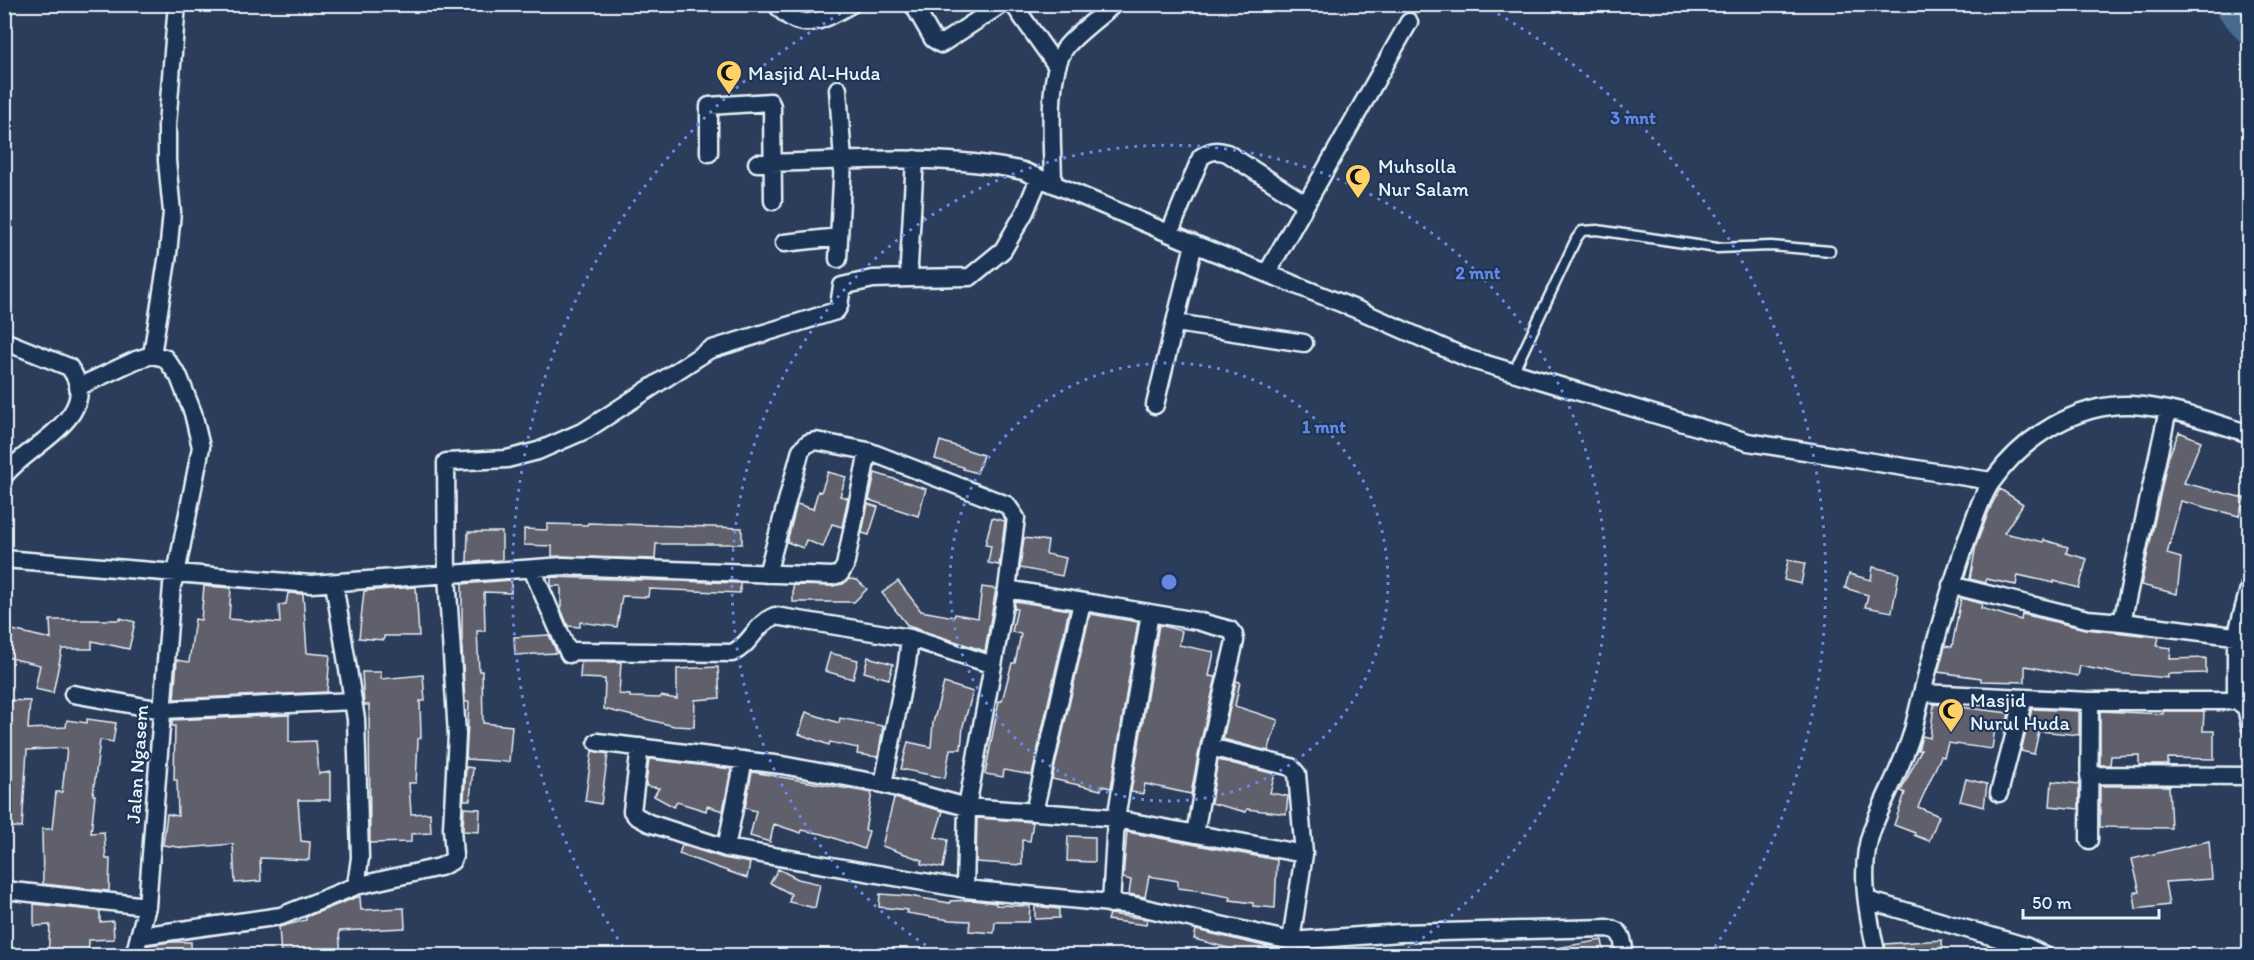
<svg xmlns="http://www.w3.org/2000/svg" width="2254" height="960" viewBox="0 0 2254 960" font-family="Itim,sans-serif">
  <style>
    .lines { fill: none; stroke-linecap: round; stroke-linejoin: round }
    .river { stroke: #496a8f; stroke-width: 33 }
    .building { fill: #615e6c; stroke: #e8f1f8; stroke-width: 1.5 }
    .service-casing { stroke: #e8f1f8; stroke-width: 13 }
    .minor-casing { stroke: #e8f1f8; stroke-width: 21 }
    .service { stroke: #1d3557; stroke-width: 8 }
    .minor { stroke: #1d3557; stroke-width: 16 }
    .ring { fill: none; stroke: #6487e3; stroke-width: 3; stroke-dasharray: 3 6 }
    .labels { text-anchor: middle; stroke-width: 4.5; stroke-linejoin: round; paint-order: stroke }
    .poi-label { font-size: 20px; fill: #e8f1f8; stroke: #1d3557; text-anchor: start }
    .street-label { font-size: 20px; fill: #e8f1f8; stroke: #1d3557 }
    .centre { fill: #6487e3; stroke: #1d3557; stroke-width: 3 }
    .ring-label { font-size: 18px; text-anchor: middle; font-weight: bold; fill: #6487e3; stroke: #1d3557; stroke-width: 4.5; stroke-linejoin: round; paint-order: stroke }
  </style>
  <rect width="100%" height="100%" fill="#2b3d5b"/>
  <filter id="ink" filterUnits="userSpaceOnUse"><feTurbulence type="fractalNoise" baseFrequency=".0167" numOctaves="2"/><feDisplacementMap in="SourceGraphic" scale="12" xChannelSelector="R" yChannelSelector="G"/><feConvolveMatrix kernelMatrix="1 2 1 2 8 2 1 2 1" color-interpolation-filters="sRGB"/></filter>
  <g filter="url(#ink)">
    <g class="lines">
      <path class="river" d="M2230 4 2250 28"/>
    </g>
    <path class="building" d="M2179 432 2201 441 2184 483 2244 498 2239 516 2181 501 2167 554 2181 558 2177 594 2141 585 2168 458Z
      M940 441 983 455 977 473 963 469V467L935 459Z
      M828 472 846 477 840 496 848 498 842 527 832 524 823 547 806 540 803 548 787 542 797 504 813 509 818 491 821 492Z
      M875 473 926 489 918 516 869 500Z
      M2000 489 2023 504 2004 533 2043 542 2044 540 2068 547 2066 553 2087 559 2079 588 2054 581V583L2018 575 2016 585 1986 579V583L1970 579 1976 545 1991 506Z
      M868 504 878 507 869 535 862 533Z
      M992 518 1005 521 999 565 988 563 991 546 985 545Z
      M588 523 742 528V544H656L655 559 552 556V546L524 545V529L547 530V524L587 525Z
      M468 532H502V560L467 562Z
      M1024 538 1048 541 1046 554 1066 558 1062 576 1020 568Z
      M1788 560 1805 563 1801 584 1784 580Z
      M1873 567 1899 573 1892 612 1865 607 1868 595 1845 588 1849 574 1871 580Z
      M551 577 740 583V593L649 589 648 597 622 596 617 627 580 622V627L568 626 561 609V586H551Z
      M849 579 857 580 867 589 854 602H793V585L832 586 843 584Z
      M511 580V593L484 592 485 631H477L479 671H482L483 723 512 726 509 762 466 759 469 702H465L462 648V584Z
      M898 581 921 611 954 617 955 614 978 618 982 587 996 589 985 651 908 626 882 593Z
      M204 586 231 588 229 619 280 623 279 605 286 604 288 593 303 594 307 653 330 655 327 692 174 699 177 660 189 662 195 619 201 620Z
      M416 587 419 636H384V640L359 638 364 591Z
      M1961 598 1982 604 1981 608 2021 620 2022 614 2085 629 2159 637 2157 646 2171 648 2170 659 2206 658V673L2168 674V678L2114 673 2080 666 2078 676 2025 666V682L1981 681V678L1938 672 1945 646 1952 647Z
      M1015 601 1069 610 1032 775 1004 770 1003 777 985 774 999 701H1002L1012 663H1015L1021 634 1012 632 1017 609 1014 608Z
      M1090 614 1138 622 1111 788 1102 786 1101 790 1052 779Z
      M120 618 135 622 129 649 92 641V649H62L53 693 35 689 40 665 6 657 12 630 51 639 50 620H120Z
      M1159 625 1182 631 1179 645 1214 652 1209 676 1216 677 1200 745 1191 794 1145 784 1143 794 1131 792Z
      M549 635 557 653 515 655 514 637Z
      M830 653 858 660 853 679 825 671Z
      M868 657 893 664 889 679 864 672Z
      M581 662H621L619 694 630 695V697L660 698 661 696 677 699V669L718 667 720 698 695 700 694 727 674 726 604 709 605 679 580 678Z
      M362 672H381V679L423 675 425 701H420L421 738 418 739 416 783H409L411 814 430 813 431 833 411 834V842L370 843 369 705H364Z
      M1236 681 1240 682 1235 706 1278 720 1268 751 1223 739Z
      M944 683 973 692 963 726 961 749H950L945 778 901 769 908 742 931 747 933 723Z
      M4 700 30 701 28 729 66 727 67 720 87 723V719L116 723 113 742 100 740 93 795H95L91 833 104 832 106 859H110L109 891 43 884 42 829H52L56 792H62L67 748 27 750 22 828 4 826Z
      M1934 704 2009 713 2005 729 1995 728 1992 749 1948 743 1944 757 1941 756 1918 807 1939 816 1929 841 1914 835 1915 833 1894 825 1905 793 1901 791 1921 750H1918L1922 736 1930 738Z
      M2032 709 2079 711V735L2039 731 2034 754 2021 751Z
      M2100 711 2163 714V711H2204L2203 731H2214V759L2168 758V765H2139V755L2111 756 2110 765H2100Z
      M806 712 839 723 840 718 883 726 878 757 857 754 858 748 830 742 829 745 799 734Z
      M289 715V742L316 741 319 774 330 772V800H298L301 841 310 842 309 860 260 858 261 881 235 883 233 844 185 848 163 845 167 814 178 816 177 780H174L175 726H172V720Z
      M592 751 608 754 601 804 585 801Z
      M649 759 731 769 723 811 707 806 706 811 677 802 674 807 654 796 659 788 646 786Z
      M1218 760 1275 774 1270 793 1288 796 1286 814 1247 809 1246 812 1211 803Z
      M466 767 473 768 470 800H464Z
      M752 772 872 793 865 830 869 831 864 849 823 834 802 830 801 833 774 824 770 842 750 836 756 811 745 808Z
      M1966 779 1987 784 1984 807 1960 801Z
      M2052 781 2079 784V809L2050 806Z
      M2100 786H2169L2171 828 2100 827Z
      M894 798 943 811 935 837 948 840 943 868 921 864 922 860 882 846Z
      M464 808 480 809 479 832 463 831Z
      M977 818 1033 822 1030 841 1022 840V865L976 862Z
      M1127 832 1277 860 1275 908 1253 906V903L1230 900 1231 897 1202 892 1203 891 1178 888V881L1149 876 1145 897 1129 894 1131 880 1123 878Z
      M1068 836 1095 837V862L1067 861Z
      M2209 841 2212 879 2165 882 2169 905 2136 909 2134 892H2140L2132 859Z
      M682 845 723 858 750 863 747 878 679 854Z
      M778 869 798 879 820 884 815 908 789 902 791 894 770 883Z
      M880 894 909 896 950 903V901L972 900 996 903V905L1030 906 1029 922H995L994 933 969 931 970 921 950 920 907 913 908 910 879 907Z
      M357 897H360L361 910 404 908 405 928 339 931 341 956H281L279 927 306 920V917Z
      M34 904 100 911V922L113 921 114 939 89 940 88 956H48L50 925 34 926Z
      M1035 906 1059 909V918L1035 919Z
      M1109 914 1147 919 1146 925 1107 920Z
      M1196 930 1268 947 1267 956 1232 952V949L1194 939Z
      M1602 940 1605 956H1557L1556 948Z
      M1942 940 1943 956H1887L1885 944Z
      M171 942H191V956H146L148 945Z"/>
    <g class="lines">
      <defs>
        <path id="service" d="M1513 373 1576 239 1582 231 1597 230 1717 248 1771 246 1830 251"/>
        <path id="minor" d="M776 4C801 36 824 19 852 4
          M913 4 933 39 941 44 1002 4
          M1013 4 1056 65
          M838 89 843 161 838 259
          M709 153V106L770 102 772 106 773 201
          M757 163C845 162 936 152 1023 171L1194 244 1363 312 1469 359 1748 442 1991 481
          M1053 184C1053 150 1045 74 1066 47 1077 33 1100 17 1114 4
          M1170 232 1201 157C1210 151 1216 149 1227 153L1306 204
          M784 243 839 237
          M1267 273 1409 22
          M910 278 970 277 1003 250 1025 212 1039 178
          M1176 323 1304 343
          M4 341 69 367C106 415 27 445 4 476
          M152 355 168 254 172 212 167 161V125L177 4
          M78 387 136 360 152 355 165 358 179 377 193 413 201 447 176 574 172 585 147 906 134 956
          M1155 405 1194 244
          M4 559 311 584 564 566 832 576 840 574 845 566 868 451 1007 505 1016 518 1007 589 967 807 965 889
          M532 569 569 654
          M767 574 801 450 808 443 816 441 868 451
          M334 583 356 719 360 858 356 886
          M1951 585 2087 619 2122 622 2168 410
          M1007 589 1197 621 1230 630 1234 635 1235 641 1210 747 1291 767 1297 774 1304 854
          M2122 622 2250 638
          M910 638 993 665
          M575 651 732 653C751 645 755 624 775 616L910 638 907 663 883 784
          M1922 693 2090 701H2236L2246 707 2250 726
          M73 694 162 710 353 701
          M2236 701V637L2250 585
          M597 742 782 765 883 784 967 807 1105 817 1304 854 1291 941 1131 905 965 889 726 848 649 823 636 816 632 811 640 747
          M2089 775 2250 776
          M1999 793 2024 698
          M1034 812 1082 602
          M1195 834 1210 747
          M2089 840 2090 701
          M726 848 744 760
          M4 890 147 906
          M1867 900 2025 946 2045 956
          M1111 904 1116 819 1150 613
          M139 936 281 916 356 886 440 867 452 861 454 856 452 828 457 735 447 575 446 462 507 459 538 451 586 430 709 350 836 311 839 306 842 286 873 279 910 278 909 265 915 159
          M1291 941 1400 933 1607 928C1625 931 1622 940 1625 956
          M1877 956C1868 916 1858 869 1872 830 1884 797 1904 764 1913 730 1928 667 1945 604 1966 542 1973 524 1981 495 1993 480 2024 437 2077 403 2131 405 2171 407 2211 422 2250 434"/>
      </defs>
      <use href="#service" class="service-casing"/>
      <use href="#minor" class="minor-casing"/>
      <use href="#service" class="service"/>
      <use href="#minor" class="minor"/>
    </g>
  </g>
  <g class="ring">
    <circle cx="1169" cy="582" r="219"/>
    <path d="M941 955A437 437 0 1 1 1397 955"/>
    <path d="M628 954A656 656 0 0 1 856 5M1482 5A656 656 0 0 1 1710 954"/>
  </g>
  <defs>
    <symbol id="mosque-pin" viewBox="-11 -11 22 30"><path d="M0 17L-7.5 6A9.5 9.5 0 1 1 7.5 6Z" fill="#ffd166" stroke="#1d3557"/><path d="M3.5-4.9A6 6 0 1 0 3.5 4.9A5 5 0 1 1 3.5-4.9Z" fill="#111"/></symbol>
  </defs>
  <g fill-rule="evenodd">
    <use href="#mosque-pin" x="714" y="58" width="30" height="40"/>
    <use href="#mosque-pin" x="1343" y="162" width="30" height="40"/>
    <use href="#mosque-pin" x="1936" y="696" width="30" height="40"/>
  </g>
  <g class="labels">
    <g class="poi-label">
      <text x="748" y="80">Masjid Al-Huda</text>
      <text x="1378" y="173">Muhsolla<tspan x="1378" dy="23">Nur Salam</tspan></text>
      <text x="1970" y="707">Masjid<tspan x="1970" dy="23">Nurul Huda</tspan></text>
    </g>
    <g class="street-label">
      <text transform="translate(137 764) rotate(-86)" y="7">Jalan Ngasem</text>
    </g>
  </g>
  <circle cx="1169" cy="582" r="9" class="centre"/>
  <g class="ring-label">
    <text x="1633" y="124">3 mnt</text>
    <text x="1478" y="279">2 mnt</text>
    <text x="1324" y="433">1 mnt</text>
  </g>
  <rect width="2254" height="960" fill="none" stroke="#1d3557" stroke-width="24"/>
  <rect x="12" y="12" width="2230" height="936" fill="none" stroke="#e8f1f8" stroke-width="2" filter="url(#ink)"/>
  <path d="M2023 909v9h136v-9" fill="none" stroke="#e8f1f8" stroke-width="3"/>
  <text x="2032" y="909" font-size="18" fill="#e8f1f8" stroke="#1d3557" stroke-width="4.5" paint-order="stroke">50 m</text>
</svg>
